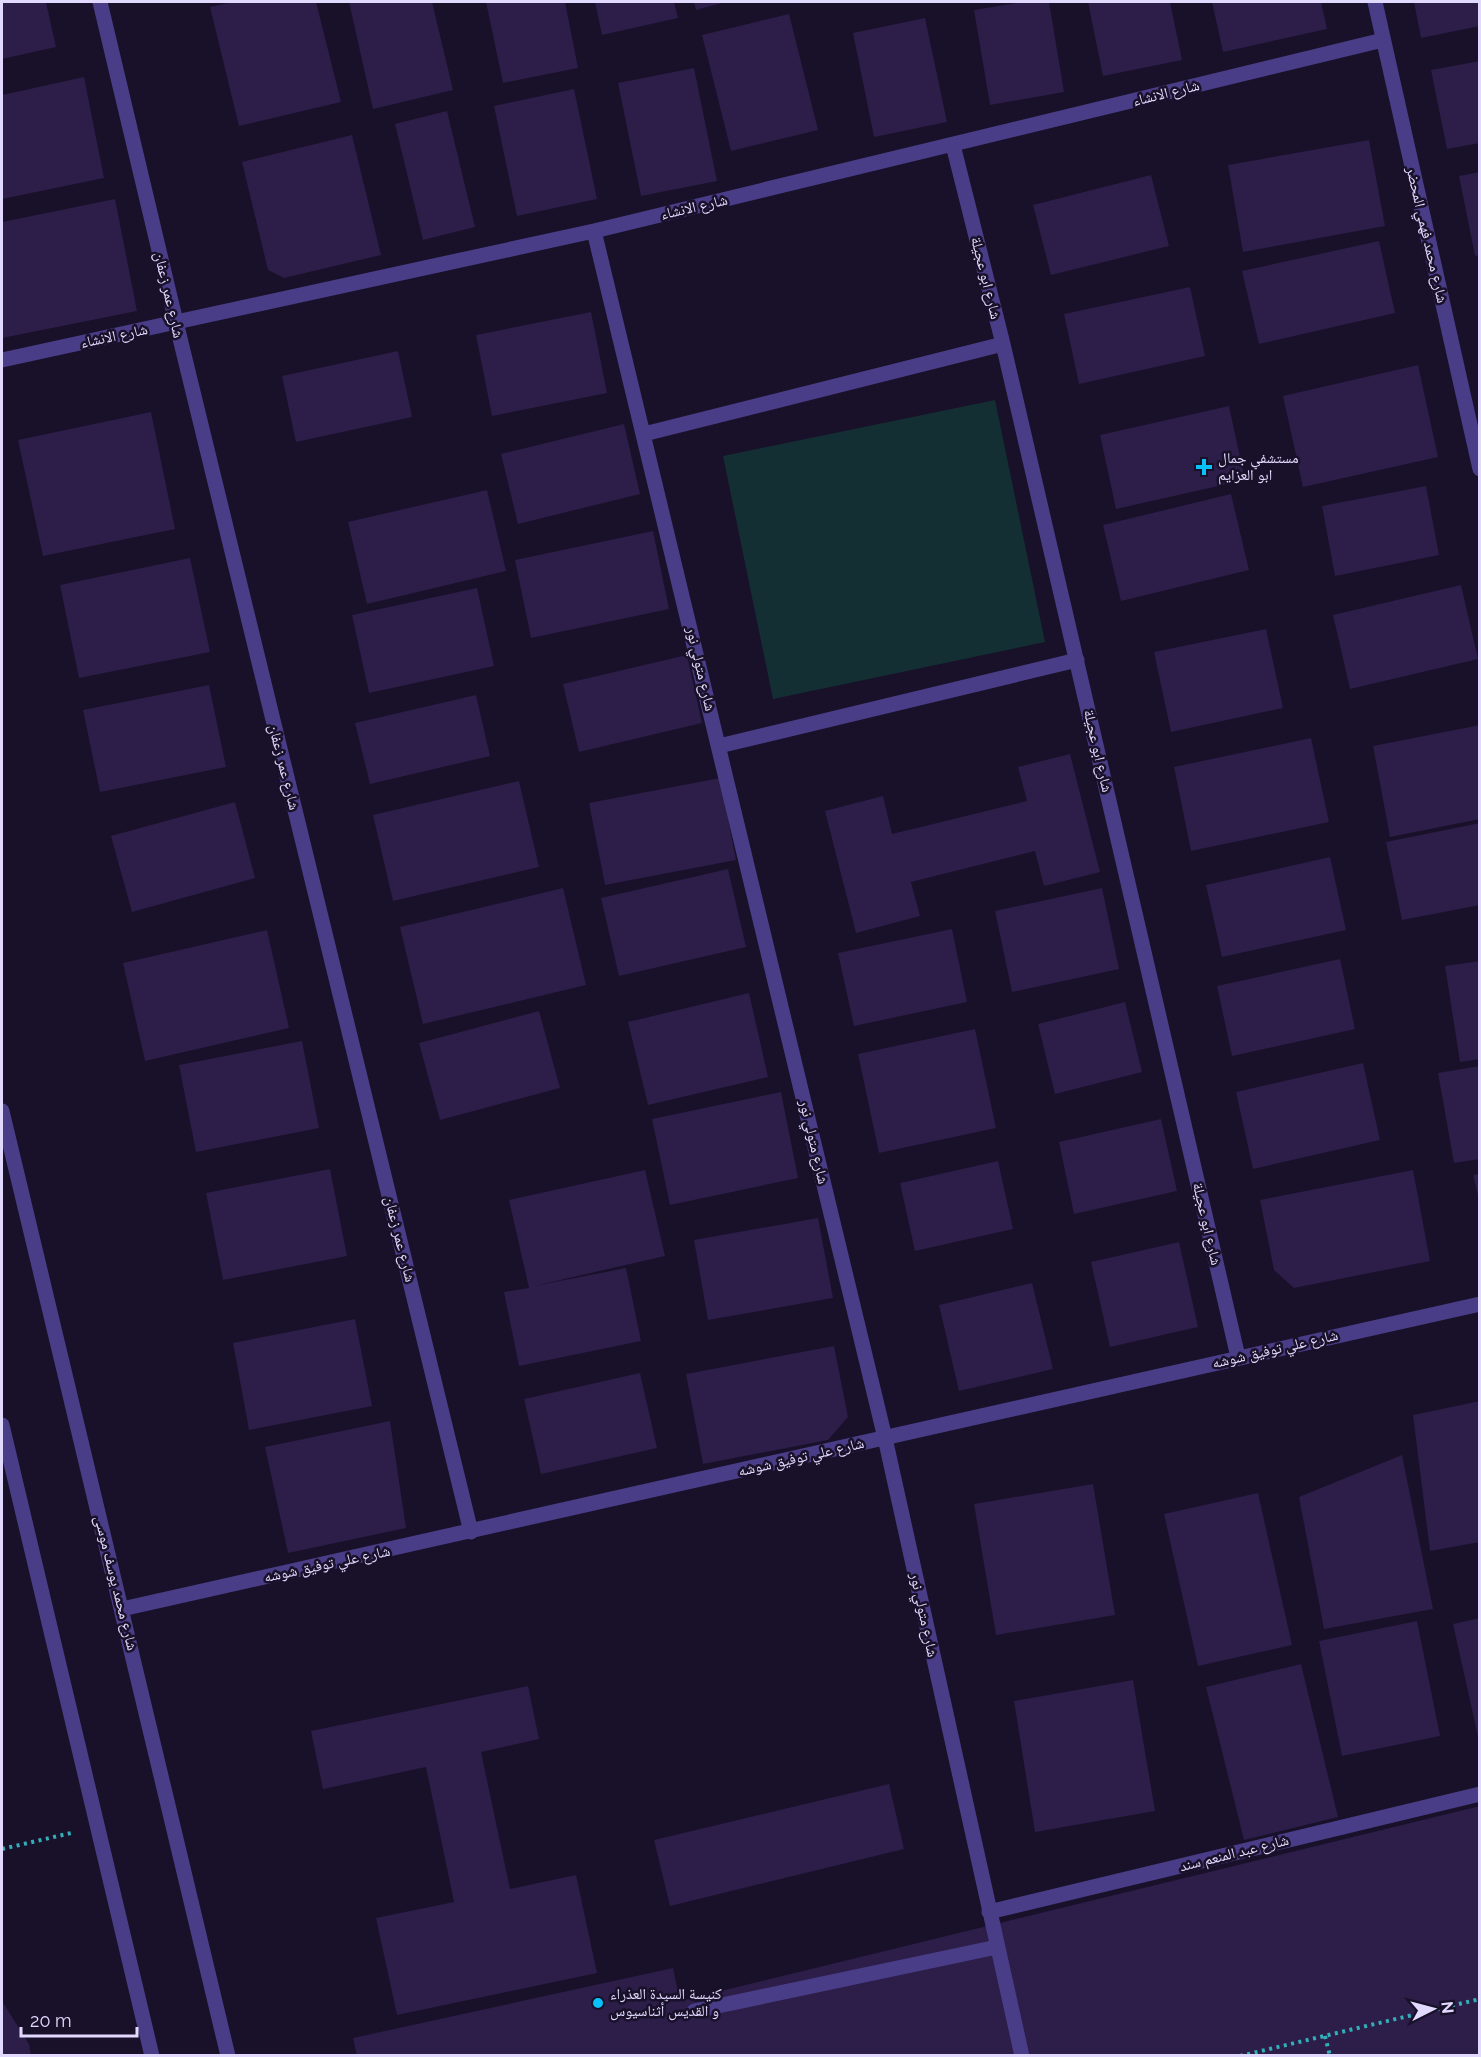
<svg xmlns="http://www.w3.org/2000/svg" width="1481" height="2057" viewBox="0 0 1481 2057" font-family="Raleway,'Noto Naskh Arabic',sans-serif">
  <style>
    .green { fill: #142f33 }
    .building { fill: #2c1d49 }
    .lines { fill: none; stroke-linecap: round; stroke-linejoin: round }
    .path { stroke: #32afb9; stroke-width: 4; stroke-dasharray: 3 4.5; stroke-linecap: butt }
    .minor { stroke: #4a3d87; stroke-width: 15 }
    .poi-dot { fill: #09c1fa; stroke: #181129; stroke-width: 2 }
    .labels { text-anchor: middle; stroke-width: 5; stroke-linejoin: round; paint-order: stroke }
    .street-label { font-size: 15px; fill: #e2d9fe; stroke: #181129 }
    .poi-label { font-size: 15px; fill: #e2d9fe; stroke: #181129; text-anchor: start }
  </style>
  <rect width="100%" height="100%" fill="#181129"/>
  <path class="green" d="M995 400 1045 642 773 699 723 456Z"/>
  <path class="building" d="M2 2H46L56 47 2 59Z
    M233 2H316L341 102 239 126 210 7Z
    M349 2H432L453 90 373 109Z
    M486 2H565L578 68 503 83Z
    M595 2H674L678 18 602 35Z
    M694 2H726L696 10Z
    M1022 2H1049L1064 92 990 105 974 10Z
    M1088 2H1170L1182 60 1103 76Z
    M1212 2H1321L1327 29 1223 52Z
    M1414 2H1480V26L1421 38Z
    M789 14 818 130 731 151 702 35Z
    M925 18 947 122 874 137 853 33Z
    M1480 61V143L1447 149 1431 70Z
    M694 68 717 181 641 196 618 83Z
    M84 77 104 178 2 199V95Z
    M574 89 597 199 517 216 494 106Z
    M447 111 475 227 423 240 395 124Z
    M352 135 381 255 284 278 268 270 242 162Z
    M1369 140 1385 226 1243 252 1228 165Z
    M1480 172V255L1475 256 1459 176Z
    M1151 175 1169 246 1051 275 1033 205Z
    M115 199 137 311 2 338V222Z
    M1379 241 1395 313 1259 344 1242 271Z
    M1190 287 1205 356 1079 384 1064 314Z
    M591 312 607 393 492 416 476 335Z
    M398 351 412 417 296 442 282 376Z
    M1418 365 1438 457 1303 487 1283 396Z
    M1229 406 1245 480 1116 509 1100 435Z
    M151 412 175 529 43 556 18 440Z
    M624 424 640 494 518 524 501 454Z
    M1426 486 1439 555 1335 576 1322 506Z
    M487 490 506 571 367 604 348 522Z
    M1231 494 1249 570 1121 601 1103 525Z
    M653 531 669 609 531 638 515 560Z
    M190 558 210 652 79 678 60 585Z
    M1461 585 1478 659 1350 689 1333 615Z
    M477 588 494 666 369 693 352 615Z
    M1266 629 1283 708 1171 732 1154 652Z
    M687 655 702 723 579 752 563 684Z
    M209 685 226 767 100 792 83 710Z
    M476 695 490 756 370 784 355 723Z
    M1480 725V819L1390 837 1373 746Z
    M1311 738 1329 822 1191 851 1174 767Z
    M1070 754 1100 872 1044 886 1035 851 911 882 920 916 856 933 825 811 883 796 892 834 1027 801 1018 767Z
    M720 778 736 860 605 885 589 803Z
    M519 781 539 867 393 901 373 815Z
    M235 802 255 878 132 912 111 836Z
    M1480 823V905L1402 920 1386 842Z
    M1330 857 1346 930 1222 957 1206 885Z
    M728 869 746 947 619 976 601 898Z
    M563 888 586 985 423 1024 400 927Z
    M1102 888 1119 969 1012 992 995 911Z
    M952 929 967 1002 854 1026 838 953Z
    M267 930 289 1028 145 1061 123 963Z
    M1340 959 1355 1029 1232 1056 1217 986Z
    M1480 961V1059L1460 1062 1445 966Z
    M749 993 768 1077 648 1105 628 1022Z
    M1125 1002 1142 1072 1055 1094 1038 1024Z
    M539 1011 560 1088 440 1120 419 1043Z
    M975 1029 996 1128 879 1153 858 1054Z
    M302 1041 319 1128 196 1152 179 1065Z
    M1363 1063 1380 1140 1253 1169 1236 1092Z
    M1480 1066V1159L1454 1163 1438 1073Z
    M781 1092 798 1178 670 1205 652 1119Z
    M1161 1119 1177 1191 1074 1214 1059 1142Z
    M998 1161 1013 1229 915 1251 900 1183Z
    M330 1169 347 1256 223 1280 206 1193Z
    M645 1170 665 1256 534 1286 626 1268 641 1341 519 1366 504 1292 529 1288 509 1200Z
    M1413 1170 1430 1261 1294 1288 1274 1270 1260 1200Z
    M1480 1174V1199H1479L1473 1175Z
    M818 1218 833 1298 708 1320 694 1240Z
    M1179 1242 1198 1327 1110 1347 1091 1262Z
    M1032 1283 1053 1369 959 1391 939 1305Z
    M355 1319 372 1406 249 1430 233 1343Z
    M834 1346 848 1417 828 1440 703 1464 686 1374Z
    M640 1373 657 1448 541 1474 524 1399Z
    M1480 1401V1542L1430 1551 1413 1415Z
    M390 1421 406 1528 288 1553 265 1447Z
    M1402 1455 1433 1609 1324 1629 1299 1497Z
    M1093 1484 1115 1615 996 1635 974 1504Z
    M1258 1493 1292 1645 1198 1666 1164 1514Z
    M1480 1618V1741H1479L1453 1624Z
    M1417 1621 1440 1736 1342 1756 1319 1641Z
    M1301 1664 1338 1817 1244 1840 1206 1687Z
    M1133 1680 1155 1811 1035 1832 1014 1701Z
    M528 1686 539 1739 481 1752 510 1889 576 1875 597 1973 397 2015 376 1918 454 1902 426 1767 323 1789 311 1731Z
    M889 1784 904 1849 670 1906 654 1840Z
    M1480 1806V2056H357L353 2038 673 1968 680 2001Z
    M2 2001 29 2044 31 2056H2Z"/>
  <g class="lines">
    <path class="path" d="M2 1849 71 1833
      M1325 2036 1330 2056
      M1240 2056 1480 1999"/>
    <path class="minor" d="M100 2 176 322 471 1532
      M1375 2 1480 469
      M953 145 1003 344 1238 1357
      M594 231 885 1438 1022 2056
      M2 360 594 231 1383 40
      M644 434 1003 344
      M719 746 1077 660
      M2 1111 228 2056
      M2 1425 152 2056
      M122 1609 1480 1304
      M989 1912 1480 1794
      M694 2011 997 1947"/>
  </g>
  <g class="poi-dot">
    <path d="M1201 458h6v6h6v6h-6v6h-6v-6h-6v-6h6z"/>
    <circle cx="598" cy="2003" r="6"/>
  </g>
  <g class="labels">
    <g class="street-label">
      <text transform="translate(1166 93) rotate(-14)" y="5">شارع الانشاء</text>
      <text transform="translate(694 207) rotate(-13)" y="5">شارع الانشاء</text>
      <text transform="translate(1427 235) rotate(77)" y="5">شارع محمد فهمي المحضر</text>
      <text transform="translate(986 278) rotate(76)" y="5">شارع ابو عجيلة</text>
      <text transform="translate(169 295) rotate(77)" y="5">شارع عمر زعفان</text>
      <text transform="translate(114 336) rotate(-12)" y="5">شارع الانشاء</text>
      <text transform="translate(701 669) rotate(77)" y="5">شارع متولي نور</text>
      <text transform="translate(1098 751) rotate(77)" y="5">شارع ابو عجيلة</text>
      <text transform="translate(284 767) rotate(76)" y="5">شارع عمر زعفان</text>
      <text transform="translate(814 1142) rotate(77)" y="5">شارع متولي نور</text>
      <text transform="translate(1207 1224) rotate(77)" y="5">شارع ابو عجيلة</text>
      <text transform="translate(400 1239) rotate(76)" y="5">شارع عمر زعفان</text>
      <text transform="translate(1275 1349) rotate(-13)" y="5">شارع علي توفيق شوشه</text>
      <text transform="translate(801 1457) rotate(-13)" y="5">شارع علي توفيق شوشه</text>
      <text transform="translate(327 1564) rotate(-12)" y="5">شارع علي توفيق شوشه</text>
      <text transform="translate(116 1583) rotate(76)" y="5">شارع محمد يوسف موسى</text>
      <text transform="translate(924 1615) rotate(78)" y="5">شارع متولي نور</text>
      <text transform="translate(1234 1853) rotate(-14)" y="5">شارع عبد المنعم سند</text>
    </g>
    <g class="poi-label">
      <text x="1218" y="463">مستشفي جمال<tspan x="1218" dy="17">ابو العزايم</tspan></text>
      <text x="610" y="1999">كنيسة السيدة العذراء<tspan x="610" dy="17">و القديس أثناسيوس</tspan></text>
    </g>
  </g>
  <rect width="1481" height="2057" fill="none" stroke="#e2d9fe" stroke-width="6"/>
  <g transform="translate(1433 2009) rotate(84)" stroke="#181129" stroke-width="4.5" paint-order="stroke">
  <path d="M0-4.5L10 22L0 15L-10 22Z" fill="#e2d9fe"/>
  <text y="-9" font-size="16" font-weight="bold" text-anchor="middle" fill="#e2d9fe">N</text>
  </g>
  <path d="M21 2027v9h116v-9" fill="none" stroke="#e2d9fe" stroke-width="3"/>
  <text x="30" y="2027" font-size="18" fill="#e2d9fe" stroke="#181129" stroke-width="4.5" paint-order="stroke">20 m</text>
</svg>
